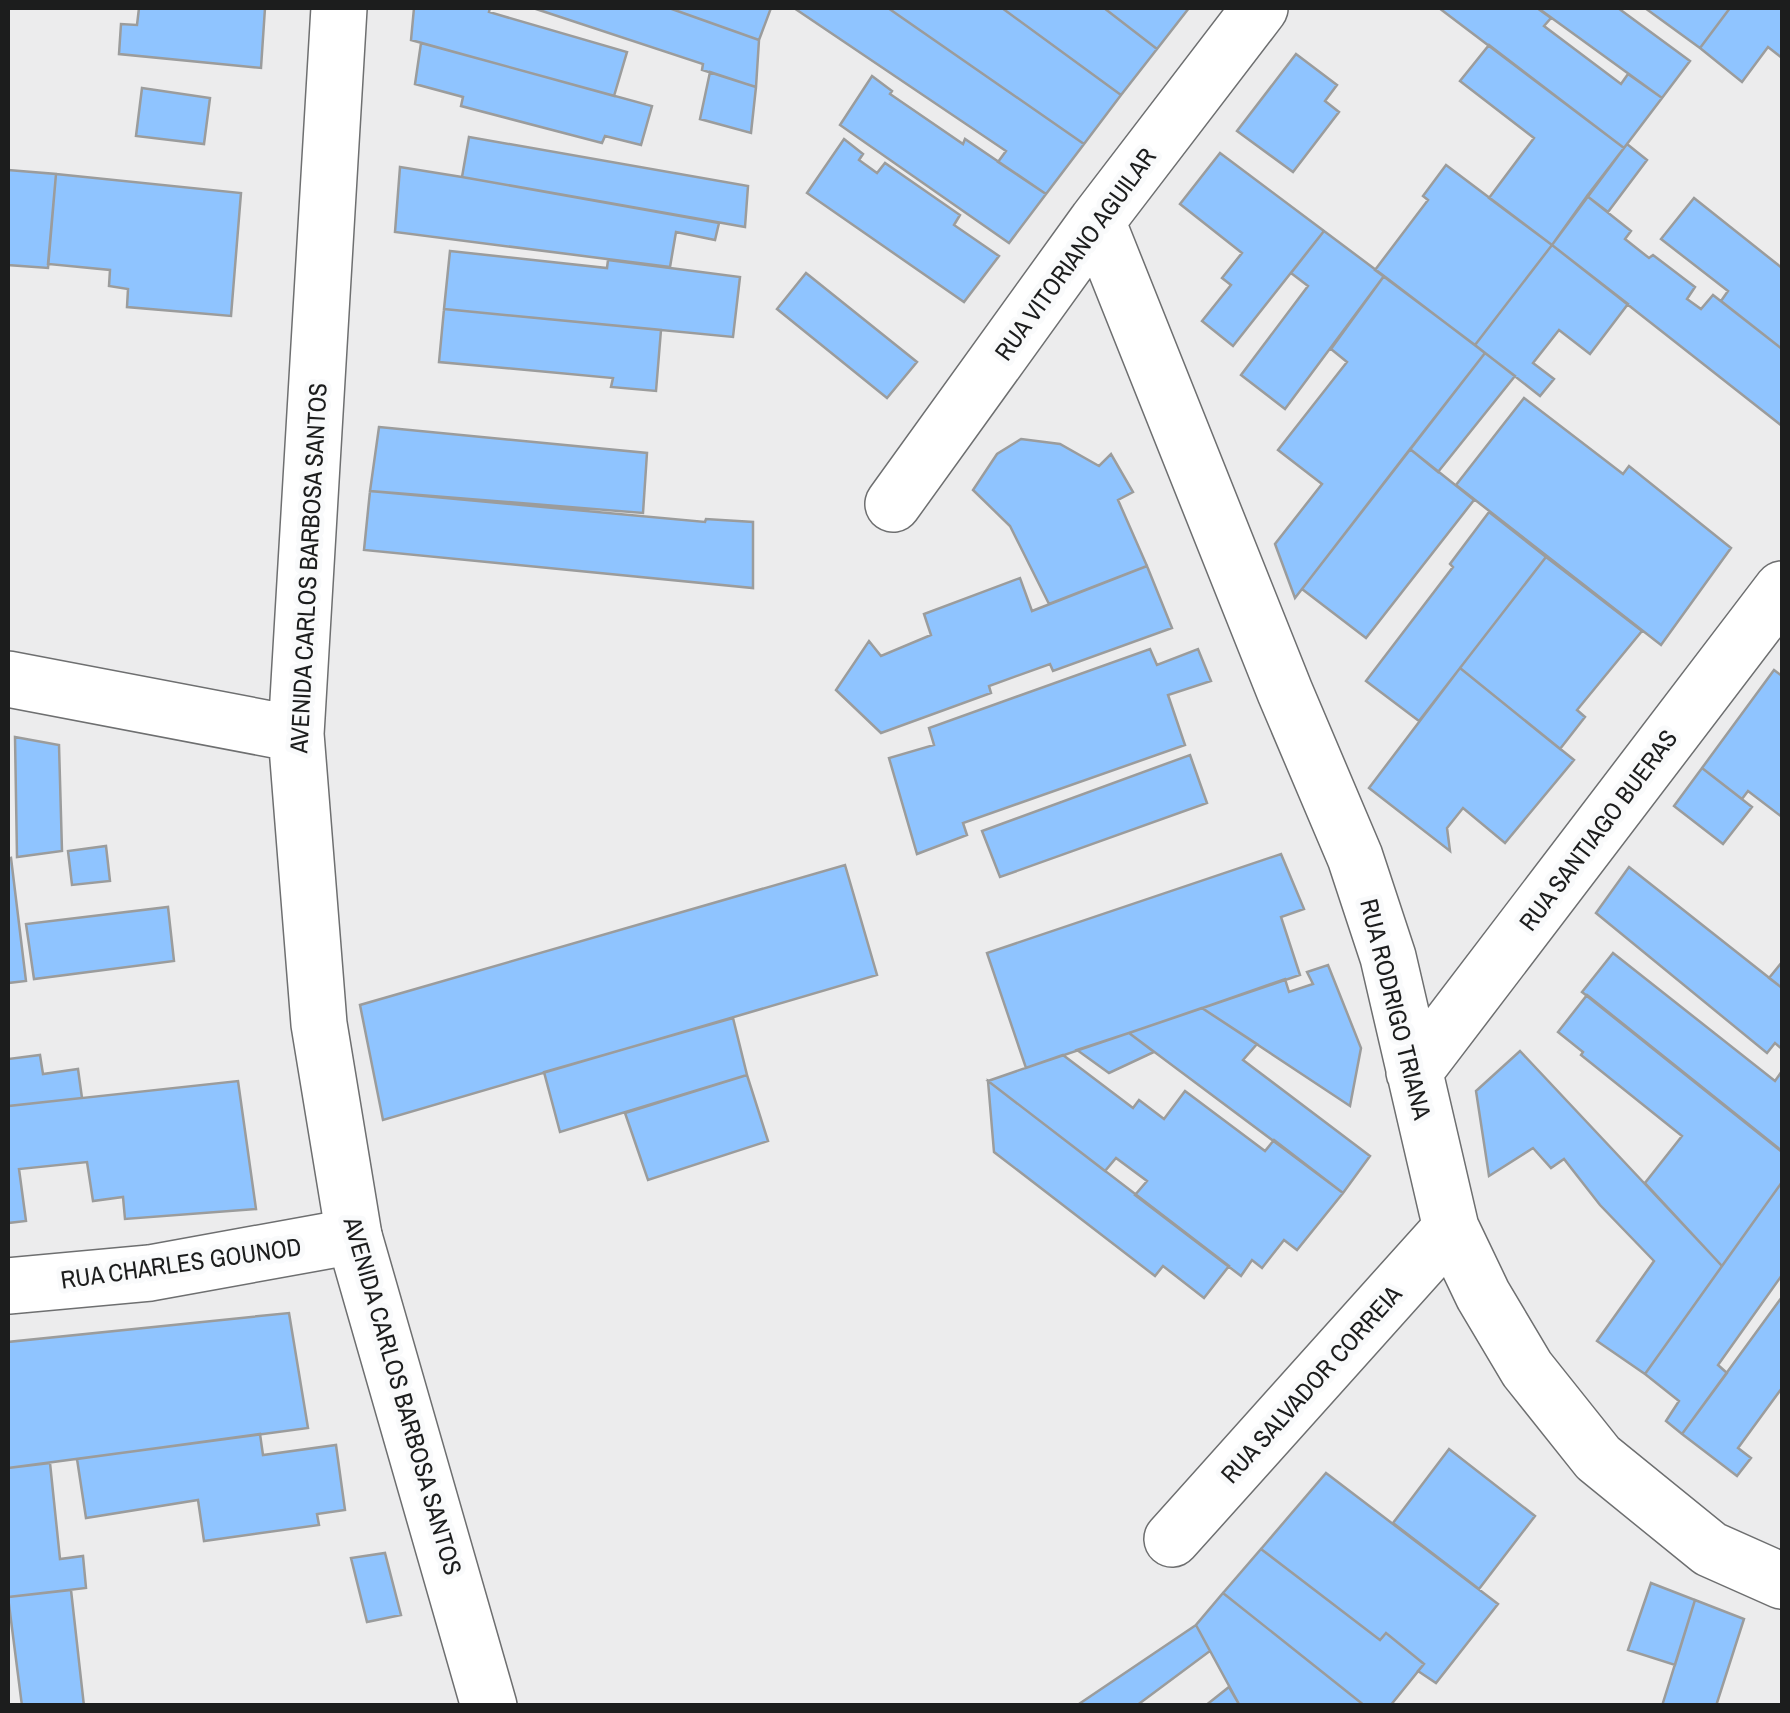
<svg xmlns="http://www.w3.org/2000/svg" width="1790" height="1713" viewBox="0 0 1790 1713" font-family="'Archivo Narrow',sans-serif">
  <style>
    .building { fill: #8fc4ff; stroke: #9b9c9c; stroke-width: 2.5 }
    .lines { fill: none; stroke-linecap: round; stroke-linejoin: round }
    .minor-casing { stroke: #6e6f70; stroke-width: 58 }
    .secondary-casing { stroke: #6e6f70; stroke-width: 58 }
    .minor { stroke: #fff; stroke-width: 55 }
    .secondary { stroke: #fff; stroke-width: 55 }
    .labels { text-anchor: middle; stroke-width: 10; stroke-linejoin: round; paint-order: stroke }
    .street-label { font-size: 25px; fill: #1c1d1d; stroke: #f9fafb }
  </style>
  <rect width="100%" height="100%" fill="#ececed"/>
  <path class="building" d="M139 8H265L261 68 119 54 121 24 137 25Z
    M414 8H490L489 12 627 52 614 96 411 40Z
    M533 8H669L759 40 756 87 702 70 703 64Z
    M669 8H771L759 40Z
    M794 8H888L1084 144 1046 194 998 162 1006 151Z
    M888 8H1002L1121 95 1084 144Z
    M1002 8H1104L1157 49 1121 95Z
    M1104 8H1189L1157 49Z
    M1439 8H1537L1551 18 1544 26 1621 84 1628 74 1662 98 1624 148Z
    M1538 8H1618L1690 61 1662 98Z
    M1645 8H1730L1700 48Z
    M1730 8H1782V58L1768 47 1742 82 1700 48Z
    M421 43 652 106 641 145 605 136 602 143 461 106 463 97 415 84Z
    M1489 45 1624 148 1552 245 1489 198 1534 138 1460 81Z
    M1296 54 1337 85 1325 101 1339 112 1293 172 1237 131Z
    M710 72 756 87 751 133 700 119Z
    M872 76 892 91 890 94 963 144 965 139 1046 194 1009 243 840 125Z
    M142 88 210 98 204 144 136 136Z
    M469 137 748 186 745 227 462 177Z
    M844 139 863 154 859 160 877 173 885 163 960 215 954 225 999 256 964 302 807 193Z
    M1627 144 1647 160 1608 212 1587 196Z
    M1220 153 1324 231 1233 346 1202 321 1231 285 1222 278 1242 253 1180 204Z
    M1446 165 1552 245 1475 345 1375 270 1428 200 1423 196Z
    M400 167 462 177 719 223 715 240 676 232 670 267 395 232Z
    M8 170 56 174 48 268 8 265Z
    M56 174 241 193 231 316 127 307 128 289 109 286 110 270 48 264Z
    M1587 196 1631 231 1625 239 1649 258 1653 255 1695 287 1687 299 1701 309 1713 295 1782 349V426L1552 245Z
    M1694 198 1782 268V349L1721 301 1728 291 1661 239Z
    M1324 231 1384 276 1285 409 1241 375 1308 286 1291 273Z
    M1552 245 1628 304 1590 354 1559 330 1533 363 1554 379 1540 396 1475 345Z
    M450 251 607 268 608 260 740 277 733 337 444 309Z
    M806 273 917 362 887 398 777 309Z
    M1384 276 1485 353 1295 598 1275 544 1322 484 1278 450 1347 362 1331 349Z
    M444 309 661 330 656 391 611 387 613 378 439 362Z
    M1485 353 1515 376 1438 472 1410 449Z
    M1524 398 1623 474 1629 466 1731 548 1661 645 1456 485Z
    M379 427 647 453 643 513 370 491Z
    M1021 439 1060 444 1099 466 1111 454 1133 492 1118 500 1147 566 1049 604 1010 526 973 490 997 454Z
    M1410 449 1474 500 1366 638 1302 589Z
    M370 491 705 522 706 519 753 522V588L364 550Z
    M1489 512 1546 557 1419 721 1366 681 1453 567 1450 564Z
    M1546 557 1642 631 1577 710 1585 717 1560 749 1460 668Z
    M1147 566 1172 628 1053 671 1050 664 989 686 991 693 881 733 836 690 869 641 881 656 931 635 924 614 1020 578 1032 611Z
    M1150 649 1157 665 1198 649 1211 681 1168 695 1185 745 963 823 967 835 917 854 889 758 934 745 929 728Z
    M1460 668 1574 760 1505 843 1463 808 1447 828 1450 851 1369 788Z
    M1774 670 1782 676V817L1748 791 1742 799 1702 768Z
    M15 737 59 745 62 851 17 857Z
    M1190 755 1207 803 1000 877 982 831Z
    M1702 768 1752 807 1723 844 1674 806Z
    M106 846 110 881 72 885 68 851Z
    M1281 854 1304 909 1281 917 1300 975 1026 1068 987 953Z
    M11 858 26 981 8 983V859Z
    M845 865 877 975 383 1120 360 1005Z
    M1629 867 1782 988V1049L1775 1043 1767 1053 1596 913Z
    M168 907 174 961 34 979 26 924Z
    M1613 953 1775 1081 1782 1071V1152L1582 992Z
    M1782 962V988L1769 978Z
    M1328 965 1361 1048 1350 1106 1202 1008 1285 979 1289 992 1313 984 1307 972Z
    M1587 995 1782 1151V1182L1722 1266 1645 1183 1682 1136 1581 1055 1583 1052 1558 1032Z
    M1202 1008 1257 1044 1243 1060 1370 1156 1343 1193 1129 1033Z
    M733 1018 747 1075 560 1132 544 1072Z
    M1129 1033 1154 1052 1109 1073 1077 1050Z
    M1520 1051 1722 1266 1645 1374 1597 1341 1654 1261 1600 1205 1564 1159 1551 1168 1533 1148 1489 1176 1476 1091Z
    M40 1055 43 1074 78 1069 82 1098 8 1106V1059Z
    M1063 1055 1133 1108 1139 1100 1164 1119 1185 1091 1265 1151 1274 1140 1343 1193 1297 1250 1284 1240 1262 1268 1252 1260 1241 1276 1135 1195 1147 1181 1116 1158 1105 1171 988 1081Z
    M747 1075 768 1141 648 1180 625 1113Z
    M238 1081 256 1209 125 1219 123 1197 93 1201 87 1162 19 1169 26 1221 8 1223V1106Z
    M988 1081 1229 1266 1204 1298 1163 1266 1155 1276 994 1152Z
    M1782 1182V1275L1718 1365 1727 1373 1682 1434 1666 1421 1679 1401 1645 1374Z
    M1782 1297V1388L1738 1448 1751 1458 1737 1476 1682 1434Z
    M289 1313 308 1428 8 1468V1342Z
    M260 1434 263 1455 336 1445 345 1510 317 1514 319 1525 204 1541 198 1500 86 1518 77 1459Z
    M1449 1449 1535 1516 1479 1589 1393 1523Z
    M50 1463 60 1559 83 1556 86 1588 8 1597V1468Z
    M1326 1473 1498 1604 1436 1683 1418 1671 1424 1664 1386 1633 1380 1640 1261 1549Z
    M1261 1549 1380 1640 1386 1633 1424 1664 1390 1706H1365L1223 1593Z
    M385 1553 401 1615 367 1622 351 1558Z
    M1651 1583 1695 1600 1675 1665 1628 1650Z
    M71 1590 84 1706H22L8 1597Z
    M1223 1593 1365 1706H1240L1196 1625Z
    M1695 1600 1744 1619 1716 1706H1662Z
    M1196 1625 1210 1651 1136 1706H1076Z
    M1229 1687 1240 1706H1205Z"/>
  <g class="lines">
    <defs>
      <path id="minor" d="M1097 221 1285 692 1355 857 1388 957 1451 1228 1483 1295 1527 1369 1598 1458 1710 1549 1782 1581
        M893 504 1097 221 1260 8
        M1414 1072 1782 589
        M8 1286 150 1273 354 1236
        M1172 1539 1451 1228"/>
      <path id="secondary" d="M339 8 296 734 319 1024 354 1236 489 1706
        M8 679 296 734"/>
    </defs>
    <use href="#minor" class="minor-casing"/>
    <use href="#secondary" class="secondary-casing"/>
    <use href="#minor" class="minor"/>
    <use href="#secondary" class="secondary"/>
  </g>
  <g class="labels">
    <g class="street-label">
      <text transform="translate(1075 254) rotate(-54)" y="9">RUA VITORIANO AGUILAR</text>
      <text transform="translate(308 568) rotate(-87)" y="9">AVENIDA CARLOS BARBOSA SANTOS</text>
      <text transform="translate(1598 830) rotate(-53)" y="9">RUA SANTIAGO BUERAS</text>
      <text transform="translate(1396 1009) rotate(76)" y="9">RUA RODRIGO TRIANA</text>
      <text transform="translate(181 1263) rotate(-8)" y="9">RUA CHARLES GOUNOD</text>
      <text transform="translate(1311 1384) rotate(-48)" y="9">RUA SALVADOR CORREIA</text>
      <text transform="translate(403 1396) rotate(74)" y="9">AVENIDA CARLOS BARBOSA SANTOS</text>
    </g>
  </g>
  <rect width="1790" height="1713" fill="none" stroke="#1c1d1d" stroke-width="20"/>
</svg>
